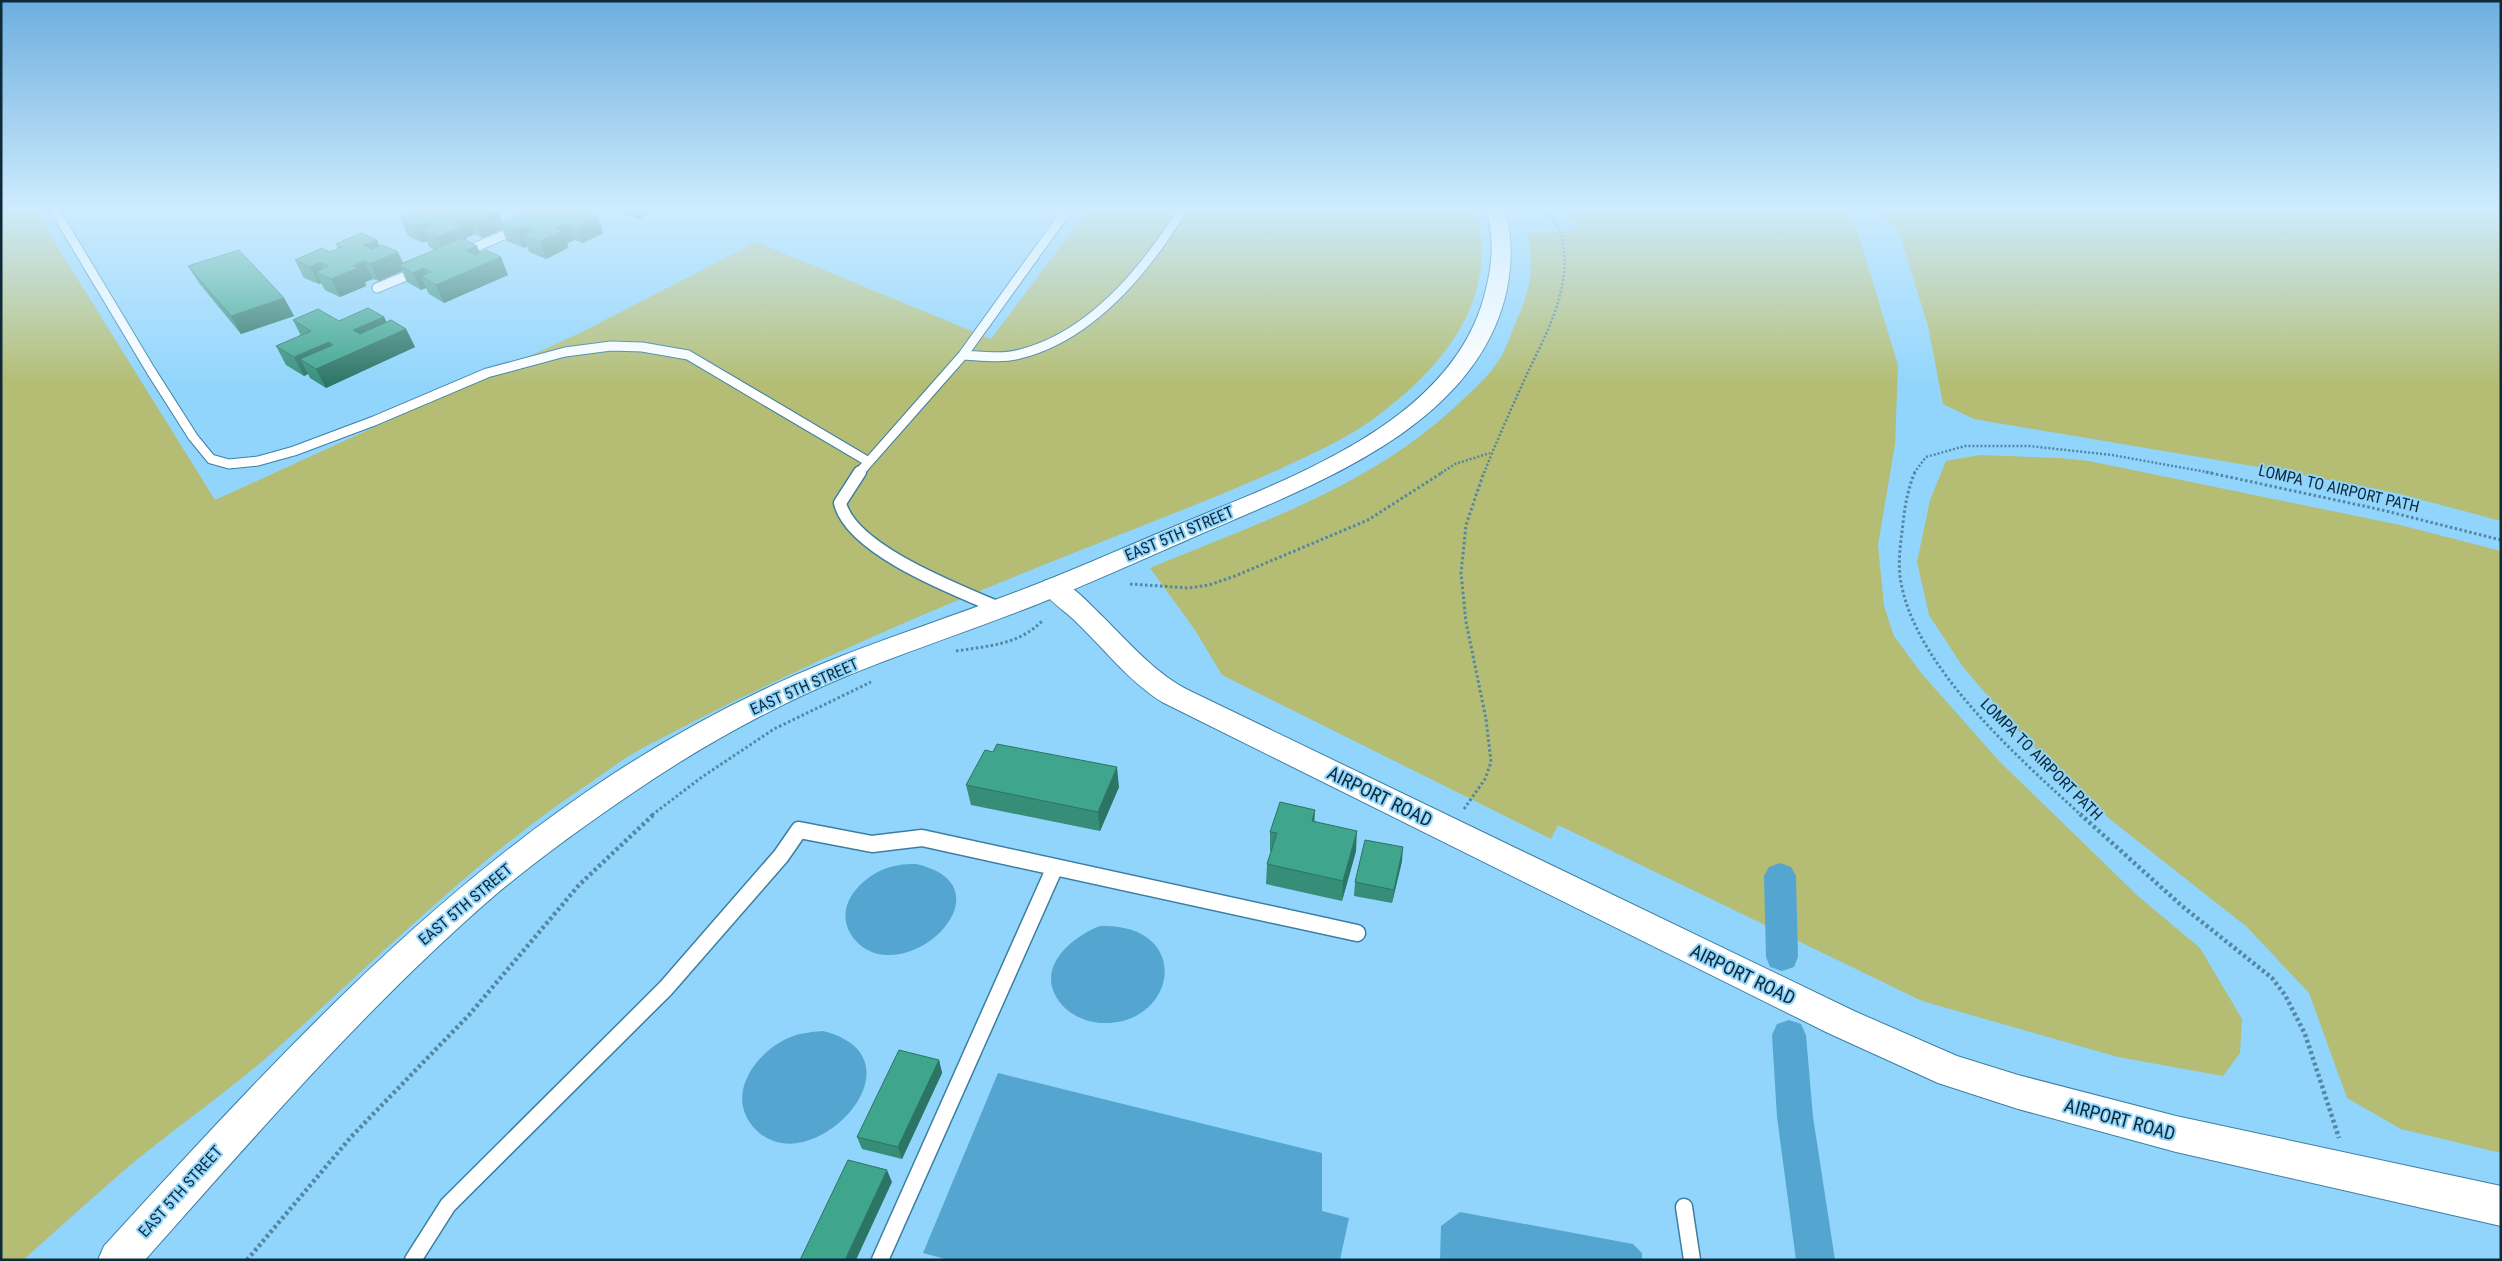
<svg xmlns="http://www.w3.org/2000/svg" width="2502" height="1261" font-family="'Roboto Condensed',sans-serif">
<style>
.green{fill:#b4bd73}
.water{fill:#55a5d1}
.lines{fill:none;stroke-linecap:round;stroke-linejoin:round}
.canal{fill:#55a5d1;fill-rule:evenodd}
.service-far2-casing{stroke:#3c7fa2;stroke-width:11}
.service-far1-casing{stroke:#3c7fa2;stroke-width:15}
.service-casing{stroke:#3c7fa2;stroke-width:19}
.tertiary-casing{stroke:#3c7fa2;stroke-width:2}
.secondary-casing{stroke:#3c7fa2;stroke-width:2}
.path-far2{stroke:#5586a2;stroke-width:2.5;stroke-dasharray:2 2;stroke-linecap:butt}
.path-far1{stroke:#5586a2;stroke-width:3;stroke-dasharray:2.5 2.5;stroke-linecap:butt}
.path{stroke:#5586a2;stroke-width:4.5;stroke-dasharray:3 3;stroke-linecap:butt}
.service-far2{stroke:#fff;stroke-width:9}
.service-far1{stroke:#fff;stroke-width:12}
.service{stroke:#fff;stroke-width:16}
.tertiary{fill:#fff;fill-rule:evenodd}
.secondary{fill:#fff;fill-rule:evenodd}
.wall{fill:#368e79}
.shaded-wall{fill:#2c7463}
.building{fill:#3fa58d;stroke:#2c7463}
.labels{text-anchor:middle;stroke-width:4;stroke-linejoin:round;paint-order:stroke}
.street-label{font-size:16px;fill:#0e2a39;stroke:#91d5fc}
.near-street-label{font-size:19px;fill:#0e2a39;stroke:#91d5fc}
</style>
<rect width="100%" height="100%" fill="#91d5fc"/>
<path class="green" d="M1,209H34L215,500L580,333L756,242L991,339L1089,209H1474C1502,295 1445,365 1380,414C1350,437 1316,452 1282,468C1211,500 1138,527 1066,556C922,613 778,676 641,749C622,759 605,773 587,785C472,861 377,960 274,1051C228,1092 176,1127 128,1167C93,1197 58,1229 23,1260H1Z
M1563,209H1841L1855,224L1898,365L1895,444L1878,545L1884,606L1894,636L1922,674L2000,762L2139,897L2200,948L2242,1019L2240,1053L2223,1076L2118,1057L1922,1001L1558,825L1551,839L1222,675L1195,630L1150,568C1258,523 1369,487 1456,406C1472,391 1491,375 1502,355C1507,346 1511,334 1515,324C1530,291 1535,269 1527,233L1578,230Z
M1874,209H2501V521L2396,493L2276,470L1974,419L1943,404L1928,326L1899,232Z
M1980,455L2060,458L2089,461L2400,525L2501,551V1153L2401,1129L2347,1098L2309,993L2247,927L2111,820L2025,739L1963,667L1929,615L1917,562L1930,500L1946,461Z"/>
<path class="water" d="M916,864C1013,886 911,987 860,945C830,918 851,884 882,870C893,865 904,864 916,864Z
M1100,926C1193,923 1178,1024 1104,1023C1090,1023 1077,1018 1066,1009C1030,975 1066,939 1100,926Z
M823,1031C931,1058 811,1185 756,1130C724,1098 753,1055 786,1039C799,1033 810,1032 823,1031Z
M998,1073L1322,1153V1211L1349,1218L1340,1260H949L923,1253Z
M1460,1212L1633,1244L1642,1253V1260H1440L1441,1226Z"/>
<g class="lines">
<path class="canal" d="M1780,863L1791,867L1796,876L1798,957L1794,967L1782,971L1770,967L1766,957L1764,876L1769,867Z
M1789,1020L1801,1024L1806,1035L1813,1117L1835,1260H1796L1777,1117L1772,1035L1777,1024Z"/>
<g class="service-far2-casing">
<path id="service-far2" d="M54,209L151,371L193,437L211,459L229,464L258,461L294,451L374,421L487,373L565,352L611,346L642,347L688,355L869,462
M1049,209L1065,215
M462,253L520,228
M377,288L418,271
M963,355C982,356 1002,359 1020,354C1092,336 1146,269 1183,209
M859,473L963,355L1068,209"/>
</g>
<g class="service-far1-casing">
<path id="service-far1" d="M860,472L840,503C851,550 957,590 999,608"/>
</g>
<g class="service-casing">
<path id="service" d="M1684,1207L1692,1260
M413,1260L448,1205L666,988L781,856L799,830L872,844L922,838L1357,933
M880,1260L1055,867"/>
</g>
<g class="tertiary-casing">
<path id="tertiary" d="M1053,578C1070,583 1084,598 1096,610C1124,637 1151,670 1186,689L1854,1011L1957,1056L2018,1075L2176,1116L2501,1186V1226L2176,1152L2018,1109L1938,1083L1828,1033L1162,702C1128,681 1102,646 1073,619C1062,609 1048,600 1040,587L1044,581Z"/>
</g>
<g class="secondary-casing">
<path id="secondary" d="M1486,209H1504C1513,236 1512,262 1507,289C1477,431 1304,488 1187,540C1137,562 1088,584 1038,604C974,629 908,651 844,677C770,708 698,748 631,794C584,826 538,859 494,896C367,1006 257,1134 145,1260H98L104,1246C261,1075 417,902 613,774C681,730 754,691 829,661C891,636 954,616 1016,592C1067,573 1116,551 1166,530C1280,481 1455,426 1486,289C1493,262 1494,236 1486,209Z"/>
</g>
<path class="path-far2" d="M1441,473L1455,464L1490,453
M1484,473C1497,440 1512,407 1527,374C1546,334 1573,286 1562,239C1560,228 1553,218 1546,209
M1914,473L1926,457L1965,446H2029L2112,455L2212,473"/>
<path class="path-far1" d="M1915,472C1908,488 1905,505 1903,523C1901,541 1898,558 1900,576C1911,664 2019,758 2081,815
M2206,472L2382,510L2501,540
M1130,584L1189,588L1209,585L1235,576L1368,520L1443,472
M956,651C987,646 1019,645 1042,621
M1464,809L1485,779L1491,762L1486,719L1466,622L1461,573L1466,525L1484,472
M652,815L702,777L774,729L871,682"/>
<path class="path" d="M2080,814L2182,906L2272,978L2285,995L2305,1034L2339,1138
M247,1260L351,1137L469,1015L579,885L654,814"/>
<use href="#service-far2" class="service-far2"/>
<use href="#service-far1" class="service-far1"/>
<use href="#service" class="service"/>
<use href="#tertiary" class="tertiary"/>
<use href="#secondary" class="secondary"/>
</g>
<path class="wall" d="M530,209H576L577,212L598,216L603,233L583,243L574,240L567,244L568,248L546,259L529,252L527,246L524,248L507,241L502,229L483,238L475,234L466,238L467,241L508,275L444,303L429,294L426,288L421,290L407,282L402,271L379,281L373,279L365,282L366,286L340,297L325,290L321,283L319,284L304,278L295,260L330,252L338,249L336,244L377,240L379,246L403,263L435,250L429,247L427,241L423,243L408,236L400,218L432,212L502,222L531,210Z
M621,209H658L639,219L622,212Z
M188,266L284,298L294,316L241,334L199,283Z
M384,317L386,322L406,329L415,347L326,388L310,378L308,374L304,376L286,365L276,346L301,336L293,320L339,321Z
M966,785L1119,787L1100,831L971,805Z
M1315,821L1356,851L1342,901L1266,884L1267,864L1271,851H1270V832Z
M1402,861L1392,903L1354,896L1355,882Z
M939,1060L942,1073L902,1159L862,1149L857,1137Z"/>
<path class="shaded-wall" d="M565,209H576L580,222L564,210Z
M636,209H658L639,219Z
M498,211L503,225L500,224L502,229L483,238L476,221Z
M598,216L603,233L583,243L577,226Z
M468,217L475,234L466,238L469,244L445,254L437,237L454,223Z
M425,222L430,234L421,230L427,241L423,243L415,226Z
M568,223L574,240L567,244L568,248L546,259L540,241L556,228Z
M526,226L530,238L523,235L527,246L524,248L517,230Z
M377,240L385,258L398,252L406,269L399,265L402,271L379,281L370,264L364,245Z
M477,246L485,263L466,250Z
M501,257L508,275L444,303L436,285Z
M364,261L373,279L365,282L366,286L340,297L331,279L353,266Z
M320,262L328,278L316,272L321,283L319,284L310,267Z
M424,268L430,282L421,276L426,288L421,290L413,273Z
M284,298L294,316L241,334L231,316Z
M384,317L393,335L406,329L415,347L326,388L316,369L300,359L308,374L304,376L294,357L329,342L338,359L353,330Z
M1117,767L1119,787L1100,831L1098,812Z
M1315,810L1314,830L1312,821Z
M1357,831L1356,851L1342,901L1343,881Z
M1403,847L1402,861L1392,903L1394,890Z
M939,1060L942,1073L902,1159L898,1147Z
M887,1170L892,1182L856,1260H845Z"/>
<path class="building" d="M422,209H427L432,212L437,209H494L498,211L476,221L468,217L454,223L461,227L437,237L421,230L433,225L425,222L415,226L400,218Z
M532,209H565L564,210L573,213L581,210L598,216L577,226L568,223L556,228L562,231L540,241L523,235L534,229L526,226L517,230L500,224Z
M361,233L377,240L364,245L372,249L382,245L398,252L370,264L364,261L353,266L358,268L331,279L316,272L328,266L320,262L310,267L295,260L322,248L330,252L342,247L336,244Z
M462,238L477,246L466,250L475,255L486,250L501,257L436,285L421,276L431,272L424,268L413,273L399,265Z
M239,250L284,298L231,316L188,266Z
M368,308L384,317L353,330L360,334L391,320L406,329L316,369L300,359L333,345L329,342L294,357L276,346L311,331L293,320L318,309L339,321Z
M997,744L1117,767L1098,812L966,785L985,750L993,752Z
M1280,802L1315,810L1312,821L1357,831L1343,881L1267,864L1277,833L1270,832Z
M1365,840L1403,847L1394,890L1355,882Z
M899,1050L939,1060L898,1147L857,1137Z
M848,1160L887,1170L845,1260H800Z"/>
<linearGradient id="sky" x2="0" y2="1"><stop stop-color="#6daedf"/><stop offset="0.54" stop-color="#ceecfe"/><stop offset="1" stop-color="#ceecfe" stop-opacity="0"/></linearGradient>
<rect width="2502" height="386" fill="url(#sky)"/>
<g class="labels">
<g class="street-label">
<text transform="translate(2339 488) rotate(13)" y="6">LOMPA TO AIRPORT PATH</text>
<text transform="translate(1179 533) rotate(-23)" y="6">EAST 5TH STREET</text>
<text transform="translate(804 686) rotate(-24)" y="6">EAST 5TH STREET</text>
<text transform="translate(2042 759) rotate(45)" y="6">LOMPA TO AIRPORT PATH</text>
<text transform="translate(465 904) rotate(-40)" y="6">EAST 5TH STREET</text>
<text transform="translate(180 1191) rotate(-48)" y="6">EAST 5TH STREET</text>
</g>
<g class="near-street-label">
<text transform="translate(1380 796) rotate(26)" y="7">AIRPORT ROAD</text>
<text transform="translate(1743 974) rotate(26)" y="7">AIRPORT ROAD</text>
<text transform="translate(2120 1119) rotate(15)" y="7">AIRPORT ROAD</text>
</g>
</g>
<rect width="2502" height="1261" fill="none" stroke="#0e2a39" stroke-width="5"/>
</svg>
